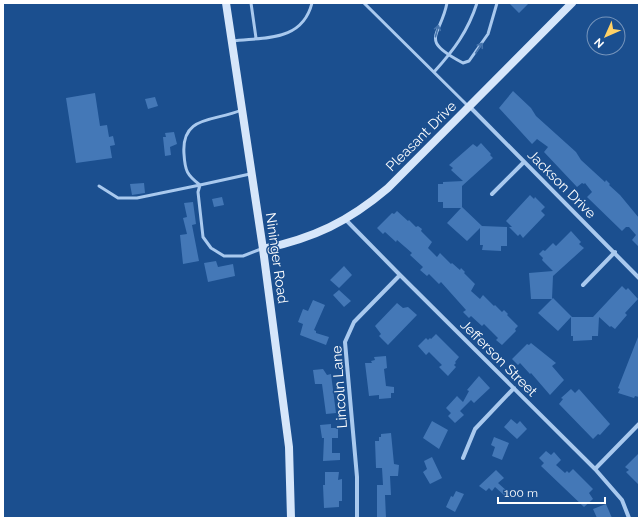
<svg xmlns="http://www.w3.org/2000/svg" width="642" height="521" font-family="Raleway,sans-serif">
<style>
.building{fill:#4478b7}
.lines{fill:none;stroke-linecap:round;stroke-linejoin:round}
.lane{stroke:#a9c9ee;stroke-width:3}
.street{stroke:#a9c9ee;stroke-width:4}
.secondary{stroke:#d6e6fa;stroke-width:8}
.oneway{stroke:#4674ac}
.labels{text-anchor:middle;stroke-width:3;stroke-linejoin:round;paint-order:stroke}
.street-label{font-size:14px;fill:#fff;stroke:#1b4f8f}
</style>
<rect width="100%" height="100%" fill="#1b4f8f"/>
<path class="building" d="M509,3H529L519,13Z
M513,91L531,108L536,116L576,152L581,160L605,182L606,180L610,184L609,185L620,195L639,218V247L632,240L636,235L629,227H626L622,231L587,197L592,192L585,183L584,184L582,183L577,187L544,152L548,147L537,139L532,144L499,108Z
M95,93L100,126L107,125L109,137L113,136L115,145L110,146L112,158L76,163L66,98Z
M155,97L158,106L148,109L145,99Z
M174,132L177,144L170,147L171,155L165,156L163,137H166L165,133Z
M481,143L491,154L490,155L493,158L462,186V207L482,226L507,227V246H501V251L482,250L483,245H480V228L467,241L447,223L461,208H443V202H438V184H443V182L463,181L451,170L453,168L449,165L473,144L477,147Z
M144,183L145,193L132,195L130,184Z
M530,195L534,199L535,197L545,207L541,211L545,215L523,238L520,234L518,236L509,227H512L506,221Z
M222,197L224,205L214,207L212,199Z
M193,202L196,224L192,225L199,261L183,264L180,235L187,234L183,218L187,217L184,203Z
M397,211L408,221L409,220L416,227L418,226L422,229L421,231L432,242L428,248L437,257L440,253L451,264L452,263L460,270L461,268L465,272L464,273L475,284L471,291L480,299L483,295L494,306L495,305L502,312L504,310L508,314L507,315L518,326L515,329L516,331L502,345L496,340L498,338L484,324L482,326L471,316L469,318L463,312L466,310L441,282L439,284L429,274L427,276L420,270L423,267L410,255L412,253L397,240L396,242L385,232L383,234L377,228L392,213L394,214Z
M571,231L581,242L579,244L584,248L553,276L552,299H531L529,273L553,271L542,260L543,258L539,254L543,250L545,251L553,243L556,246Z
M216,261L218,267L233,264L235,276L208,282L204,263Z
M344,266L352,275L339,288L330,280Z
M622,286L626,290L628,288L638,299L625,313L627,315L615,329L611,326L610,327L599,317L598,336H592V340L573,341V336H571V317L558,331L538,313L553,298L572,317H593Z
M339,290L351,301L344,307L333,295Z
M313,300L325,305L314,330L316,331V333L329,337L326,345L300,335L303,324L298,322L303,309L308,311Z
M397,303L403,308L408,307L417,315L388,345L379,336L381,334L375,326Z
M436,334L459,357L455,362L456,363L454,365L456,367L448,376L439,367L442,365L429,352L426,355L418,346L426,338L428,340L430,338L431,339Z
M638,337L639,397L635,396L634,398L618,393L620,389L618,388Z
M531,343L556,363L552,366L564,380L550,395L531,373L530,374L520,363L518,365L512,359L527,344L529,345Z
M386,356L387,368L384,369L386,386L394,387V393H391V398L379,399V395L369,396L365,363H372L371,361L375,360L374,357Z
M323,369L327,375L331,374L336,413L326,414L322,384H315L313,370Z
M479,376L490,388L474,403L471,400L460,411L464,415L455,423L448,416L451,413L446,408L457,396L463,402L469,391L467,390Z
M571,389L575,393L579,389L610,424L600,435L598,434L593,439L559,404L563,399L561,398Z
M511,419L517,424L520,421L527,429L517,439L504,427Z
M432,421L448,430L439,449L423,438Z
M331,424V428H338V438H332V453H340V460L323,461L324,438H322L320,425Z
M391,433L394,464L399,465L398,476H390L391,495H385L386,518H377V485H383L382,468H376L375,441H379V437H381V434Z
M494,437L509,443L502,460L492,456L495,447L491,445Z
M546,451L551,455L554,452L561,460L556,465L565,473L567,471L569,473L573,469L593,489L589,493L593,499L584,507L541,466L544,463L539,458Z
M639,453V485L626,472L629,470L625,467Z
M432,457L442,478L430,484L423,472L427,469L424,461Z
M496,470L504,478L498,483L508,492L505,496L495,487L492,491L489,488L486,491L479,486Z
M325,472H339L338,480L342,479V501H339V507L324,508L323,485H325Z
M456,491L464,494L455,512L446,507L451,496L453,497Z
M606,504L612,518H597L593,509Z"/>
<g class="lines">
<path class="lane" d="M251,3L256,38
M364,3L468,106
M447,3C440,38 418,39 463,63L469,61L488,34L497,3
M232,41C265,37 302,42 312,3
M434,72C454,50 468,31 477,3
M250,174L200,185L198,192L203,237L211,248L224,256H243L261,249
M200,185C187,175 185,171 184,154C181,114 216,122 241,110
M99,186L118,198H137L200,185"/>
<path class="street" d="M469,106L639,278
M492,194L524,162
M346,220L400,275L595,469L622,500L629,518
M583,285L615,252
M463,458L475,429L514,388
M595,469L639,424
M357,518V477L345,342L354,322L400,275"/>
<path class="secondary" d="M226,3L263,249L289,447L291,518
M263,249C314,238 348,222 388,188L572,3"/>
</g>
<defs><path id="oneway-shaft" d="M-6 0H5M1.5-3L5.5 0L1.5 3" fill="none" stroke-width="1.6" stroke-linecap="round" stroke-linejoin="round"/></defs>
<g class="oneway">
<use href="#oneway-shaft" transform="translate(437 31) rotate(-75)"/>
<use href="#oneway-shaft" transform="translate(479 48) rotate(-57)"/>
</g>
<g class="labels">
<g class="street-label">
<text transform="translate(421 136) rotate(-45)" y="5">Pleasant Drive</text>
<text transform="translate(562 184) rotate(45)" y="5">Jackson Drive</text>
<text transform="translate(277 258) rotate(82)" y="5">Nininger Road</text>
<text transform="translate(499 358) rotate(45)" y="5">Jefferson Street</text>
<text transform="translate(339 387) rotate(-94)" y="5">Lincoln Lane</text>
</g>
</g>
<rect width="642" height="521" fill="none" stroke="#ffffff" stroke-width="8"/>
<g transform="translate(606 36) rotate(225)"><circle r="19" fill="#1b4f8f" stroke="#7695bc"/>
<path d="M0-3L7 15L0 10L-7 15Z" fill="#ffd166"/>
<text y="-6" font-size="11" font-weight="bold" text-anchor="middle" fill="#ffffff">N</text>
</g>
<path d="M498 497v6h107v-6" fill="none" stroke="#ffffff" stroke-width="2"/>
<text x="504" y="497" font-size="12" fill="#ffffff" stroke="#1b4f8f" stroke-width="3" paint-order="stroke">100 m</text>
</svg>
